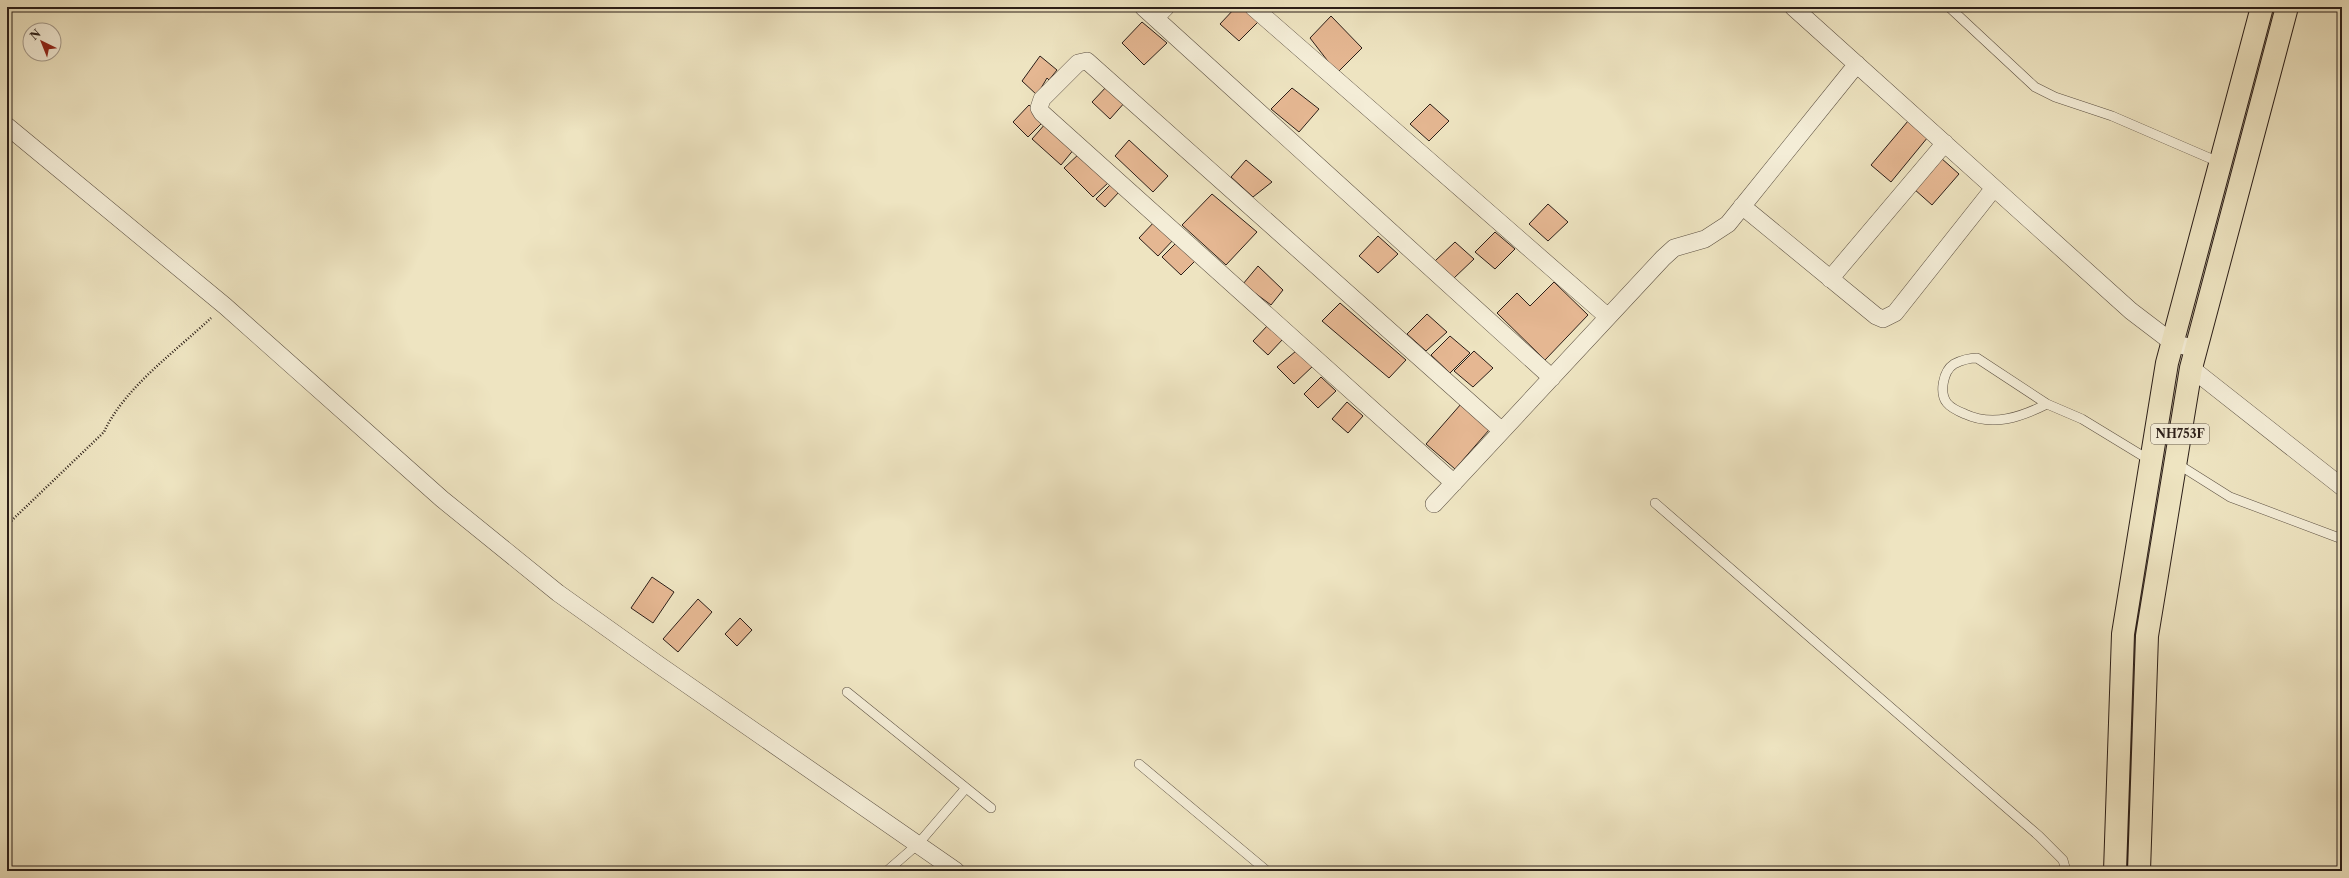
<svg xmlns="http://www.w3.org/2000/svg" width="2349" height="878" font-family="'Libre Caslon Text',serif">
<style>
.building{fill:#e5b792;stroke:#2b1e18}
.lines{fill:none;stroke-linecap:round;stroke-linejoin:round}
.service-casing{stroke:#5c5042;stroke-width:10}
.minor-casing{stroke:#5c5042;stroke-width:18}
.trunk-casing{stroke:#2b1e18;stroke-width:24}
.path{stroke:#2b1e18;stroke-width:2.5;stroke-dasharray:1 2;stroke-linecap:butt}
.service{stroke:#f4edd7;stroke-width:9}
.minor{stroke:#f4edd7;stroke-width:17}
.trunk{stroke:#eee4c1;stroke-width:22}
.labels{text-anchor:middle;stroke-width:3.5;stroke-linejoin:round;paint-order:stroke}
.shield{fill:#f4edd7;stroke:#675c51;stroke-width:1}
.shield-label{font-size:12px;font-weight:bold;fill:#2b1e18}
</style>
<rect width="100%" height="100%" fill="#eee4c1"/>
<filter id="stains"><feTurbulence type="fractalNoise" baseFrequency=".005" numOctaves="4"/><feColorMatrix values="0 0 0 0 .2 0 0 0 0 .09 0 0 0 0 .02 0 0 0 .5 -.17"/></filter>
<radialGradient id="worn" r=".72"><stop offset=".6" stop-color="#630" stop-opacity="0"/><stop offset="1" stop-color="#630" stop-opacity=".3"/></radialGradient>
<path class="building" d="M1236,7H1243L1259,21L1239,41L1220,24Z
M1331,16L1362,48L1337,73L1310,38Z
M1142,22L1167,43L1144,65L1122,43Z
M1040,56L1057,70L1049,80L1047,78L1037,95L1022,81Z
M1108,85L1126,101L1110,119L1092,102Z
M1292,88L1319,109L1299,132L1271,109Z
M1430,104L1449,121L1429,141L1410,124Z
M1029,105L1045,120L1028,137L1013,122Z
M1908,121L1928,137L1891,182L1871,165Z
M1046,123L1075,148L1061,165L1032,139Z
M1129,140L1168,176L1153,192L1115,156Z
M1080,153L1109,182L1093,197L1064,168Z
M1941,158L1959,174L1932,205L1914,189Z
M1246,160L1272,182L1253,197L1231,177Z
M1112,183L1120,191L1105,207L1096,199Z
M1212,194L1257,232L1226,265L1182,225Z
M1548,204L1568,222L1548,241L1529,224Z
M1156,220L1175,238L1158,256L1139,238Z
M1495,232L1515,249L1495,269L1475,252Z
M1378,236L1398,254L1378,273L1359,256Z
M1179,240L1198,258L1181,275L1162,257Z
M1455,242L1474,259L1454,278L1435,261Z
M1258,266L1283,290L1271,305L1243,284Z
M1554,282L1588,315L1545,360L1497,313L1517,293L1530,306Z
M1340,303L1406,360L1389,378L1322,321Z
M1427,314L1447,332L1426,351L1407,334Z
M1268,325L1283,339L1268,355L1253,341Z
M1450,336L1470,353L1450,373L1431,355Z
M1296,351L1314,365L1294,384L1277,367Z
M1474,351L1493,368L1473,387L1454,371Z
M1321,377L1336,391L1318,408L1304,394Z
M1347,402L1363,416L1348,433L1332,419Z
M1461,404L1489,430L1455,469L1426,444Z
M652,577L674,592L653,623L631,608Z
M698,599L712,612L678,652L663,639Z
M740,618L752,630L737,646L725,634Z"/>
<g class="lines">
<g class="service-casing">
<path id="service" d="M1949,7L2035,87L2055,97L2112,116L2221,163
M2047,404C2021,417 1993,427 1965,414C1960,412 1951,408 1947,403C1939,393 1943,371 1954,364C1962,360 1969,358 1977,358L2047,404L2082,419L2151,461
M2176,463L2230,497L2342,539
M1655,503L2039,836L2063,860L2066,871
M847,692L991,808
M1139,764L1267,871
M887,871L918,844L966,788"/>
</g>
<g class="minor-casing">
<path id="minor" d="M1143,7L1552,378
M1253,7L1608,317
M1793,7L2131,311L2173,343L2196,349
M1155,18L1166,7
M7,126L225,306L442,499L558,593L659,665L956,871
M1742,206L1876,316L1883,319L1895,313L1994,188
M1830,279L1945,143
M2191,368L2342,487
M1454,483L1042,113L1039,108L1042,99L1078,63L1087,61L1502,431
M1434,504L1663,258L1674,248L1705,239L1728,224L1857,64"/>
</g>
<g class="trunk-casing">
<path id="trunk" d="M2115,871L2123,634L2167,363L2262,7
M2139,871L2147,636L2191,368L2287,7"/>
</g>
<path class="path" d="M7,525L104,432C124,388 176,351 211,318"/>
<use href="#service" class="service"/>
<use href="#minor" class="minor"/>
<use href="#trunk" class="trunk"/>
</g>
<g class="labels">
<rect class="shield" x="2151" y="424" width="58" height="20" rx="3"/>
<g class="shield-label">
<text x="2180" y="438">NH753F</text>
</g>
</g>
<rect width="2349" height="878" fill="none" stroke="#eee4c1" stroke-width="24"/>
<rect x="8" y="8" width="2333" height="862" fill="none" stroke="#2b1e18" stroke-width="2"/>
<rect x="12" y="12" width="2325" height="854" fill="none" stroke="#2b1e18"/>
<g transform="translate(42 42) rotate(317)"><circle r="19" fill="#f4edd7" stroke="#a49a8b"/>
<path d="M0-3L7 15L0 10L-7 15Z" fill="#8f2418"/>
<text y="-6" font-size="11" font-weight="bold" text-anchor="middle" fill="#2b1e18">N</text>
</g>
<rect width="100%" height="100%" filter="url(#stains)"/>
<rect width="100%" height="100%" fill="url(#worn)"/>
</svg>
